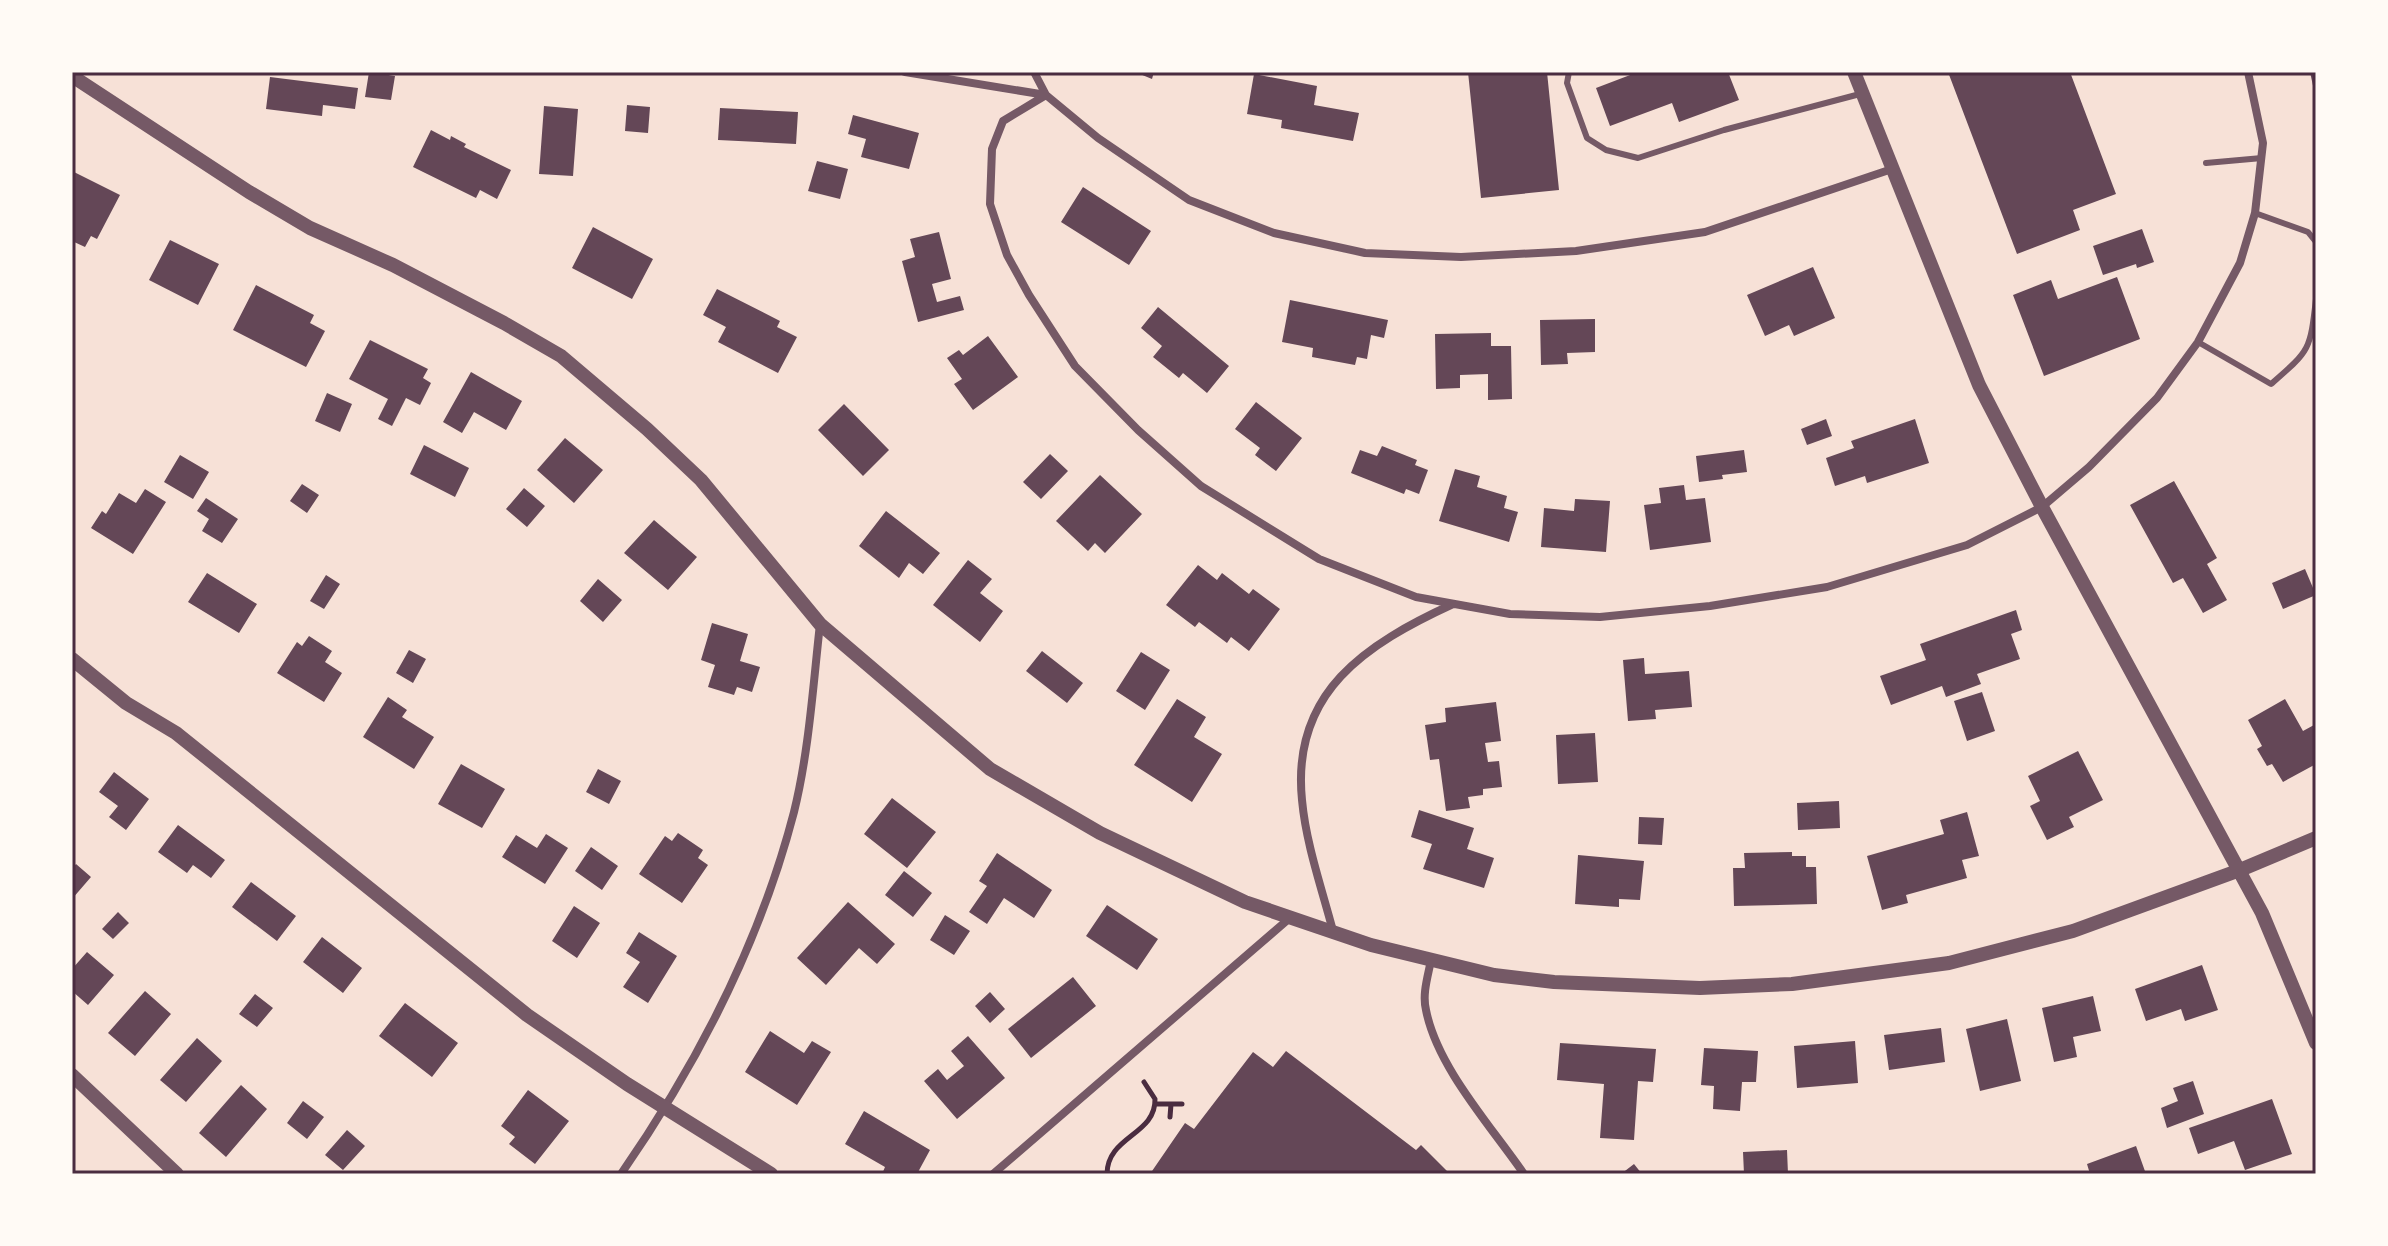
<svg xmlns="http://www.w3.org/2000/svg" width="2388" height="1246" font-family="'Playfair Display',serif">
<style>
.building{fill:#644757}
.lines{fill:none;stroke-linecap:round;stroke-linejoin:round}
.path{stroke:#4a2c40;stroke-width:5}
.service{stroke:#755966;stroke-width:6}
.minor{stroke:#755966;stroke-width:8}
.tertiary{stroke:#755966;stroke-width:14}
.neatline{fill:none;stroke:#4a2c40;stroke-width:3}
</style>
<rect width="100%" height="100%" fill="#f7e1d7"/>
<path class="building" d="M369,72L395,76L391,100L365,97Z
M1135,72H1154L1152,79Z
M1468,72H1547L1559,190L1481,198Z
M1638,72H1728L1739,100L1679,122L1672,103L1610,126L1596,88Z
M1948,72H2070L2116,194L2073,210L2080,230L2017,254Z
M2310,72H2316V95H2315Z
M1254,74L1317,86L1314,105L1359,113L1353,141L1281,128L1282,120L1247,114Z
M270,77L358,88L355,109L323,105L322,116L266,109Z
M627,105L650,107L648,133L625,131Z
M544,106L578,109L573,176L539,174Z
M720,108L798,112L796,144L718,140Z
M853,115L919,133L909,169L861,157L866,139L848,134Z
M431,130L450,140L451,136L466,144L464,147L511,170L497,199L480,190L476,198L413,167Z
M817,161L848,169L840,199L808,191Z
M72,171L120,195L97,239L91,236L85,247L72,241Z
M1083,187L1151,231L1129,265L1061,222Z
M593,227L653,259L632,299L572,268Z
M2142,229L2154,262L2137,268L2136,264L2103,275L2093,246Z
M939,232L951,279L932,284L937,302L960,296L964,310L918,322L902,261L915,257L910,239Z
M170,240L219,264L198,305L149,280Z
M1813,267L1835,318L1794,336L1789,325L1765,336L1747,295Z
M2117,277L2140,339L2044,376L2013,295L2051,280L2058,299Z
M256,285L314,315L310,323L325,331L306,367L233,330Z
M717,289L780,321L777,327L797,337L778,373L718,342L726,327L703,315Z
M1290,300L1388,320L1384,338L1371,335L1367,359L1357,357L1355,365L1312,357L1313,348L1282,342Z
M1158,307L1229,366L1207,393L1183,373L1179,378L1153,357L1162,346L1141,328Z
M1595,319V352L1567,353L1568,364L1541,365L1540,320Z
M1491,333V346H1511L1512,399L1488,400V374L1460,375V388L1436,389L1435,334Z
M988,336L1018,377L973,410L954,384L962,379L947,358L959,350L963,355Z
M370,340L428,369L423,378L431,383L420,405L406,398L392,426L378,419L388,399L349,379Z
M471,372L522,401L506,430L474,412L462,433L443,422Z
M327,393L352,404L340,432L315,421Z
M1256,402L1302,438L1276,471L1255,455L1260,448L1235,429Z
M844,404L889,450L863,476L818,430Z
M1826,419L1832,436L1807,445L1801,429Z
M1915,419L1929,463L1867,483L1865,476L1835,486L1826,458L1854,448L1851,441Z
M565,438L603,470L574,503L537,470Z
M424,445L469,468L455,497L410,474Z
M1382,446L1417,460L1415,465L1428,470L1419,494L1406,489L1404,494L1351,473L1360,450L1377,456Z
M1744,450L1747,472L1722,475L1723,479L1699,482L1696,456Z
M1050,454L1068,471L1041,499L1023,482Z
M180,455L209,472L193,499L164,482Z
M1455,469L1480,476L1477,487L1507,496L1504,508L1518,512L1509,542L1439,521Z
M1100,475L1142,514L1105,553L1095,543L1088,551L1056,521Z
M2174,481L2217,558L2207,564L2227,600L2203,613L2183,578L2173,583L2130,505Z
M302,484L319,495L307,513L290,501Z
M1684,485L1686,500L1705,498L1711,542L1650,550L1644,505L1661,503L1659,488Z
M524,488L545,506L527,527L506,509Z
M145,489L166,502L133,554L91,528L102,511L106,514L119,493L136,503Z
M206,498L238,519L222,543L202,531L209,519L197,511Z
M1575,499L1610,501L1606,552L1541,547L1544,508L1574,511Z
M886,511L940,553L923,574L909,563L899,578L859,546Z
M654,520L697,557L668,590L624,553Z
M968,560L992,579L980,593L1003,611L980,642L933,605Z
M1198,565L1217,580L1222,573L1249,594L1253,589L1280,609L1249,651L1231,637L1227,643L1199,622L1195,627L1166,605Z
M2305,569L2316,595L2283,609L2272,583Z
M207,573L257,604L239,633L188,602Z
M326,575L340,584L324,609L310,601Z
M598,579L622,600L603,622L580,601Z
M2016,610L2022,630L2011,634L2020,659L1977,674L1981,684L1946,697L1942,686L1891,705L1880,676L1926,660L1920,644Z
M712,623L748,634L740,661L760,667L752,692L737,687L734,695L708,687L715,665L701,660Z
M309,636L332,651L325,662L342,673L324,702L277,673L297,642L302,646Z
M409,650L426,659L413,683L396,673Z
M1042,651L1083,683L1067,703L1026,671Z
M1141,652L1170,670L1145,710L1116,691Z
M1644,658L1645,674L1689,671L1692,707L1655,710L1656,719L1628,721L1623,660Z
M1982,692L1995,731L1967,741L1954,701Z
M388,697L407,710L402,717L434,737L414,769L363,737Z
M1177,699L1206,717L1194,737L1222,754L1192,802L1134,765Z
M2285,699L2303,731L2314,725L2316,728V764L2283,782L2272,764L2267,766L2257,749L2262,746L2248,720Z
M1496,702L1501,741L1485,743L1488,762L1499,761L1502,787L1483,789V795L1468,797L1470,808L1446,811L1439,759L1430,760L1425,725L1446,722L1445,708Z
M1595,733L1598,782L1558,784L1556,735Z
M2078,751L2103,800L2069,817L2074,827L2047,840L2030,806L2040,801L2028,776Z
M461,764L505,789L482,828L438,804Z
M598,769L621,781L609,804L586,792Z
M114,772L149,799L126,830L109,817L118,806L99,792Z
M892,798L936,832L907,868L864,834Z
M1839,801L1840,828L1798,830L1797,803Z
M1419,810L1474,828L1467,849L1494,858L1484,888L1423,869L1432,844L1411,837Z
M1967,812L1979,856L1962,860L1967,878L1906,895L1908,903L1882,910L1867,856L1944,834L1940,820Z
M1639,817L1664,818L1662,845L1638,844Z
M178,825L225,860L211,878L193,865L187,873L158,852Z
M678,833L703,850L698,858L708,865L682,903L639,874L665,836L672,841Z
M546,834L568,848L545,884L502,857L516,835L537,848Z
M591,847L618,866L602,890L575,871Z
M1792,852V856H1806V867H1816L1817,904L1734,906L1733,868H1745L1744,853Z
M997,853L1052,890L1034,918L1004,898L987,924L969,912L987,886L979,881Z
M1578,855L1644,861L1640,900L1619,899V907L1575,904Z
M76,864L91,877L72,899V869Z
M904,871L932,893L913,917L885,895Z
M251,882L296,916L277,941L232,907Z
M848,902L895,944L877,964L859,948L826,985L797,958Z
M1107,905L1158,939L1137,970L1086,936Z
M574,906L600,923L577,958L552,941Z
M118,912L129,923L113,939L102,929Z
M945,915L970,931L954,955L930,940Z
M639,932L677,956L648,1003L623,987L640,962L626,953Z
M322,937L362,968L343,993L303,962Z
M87,952L114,975L88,1005L72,991V969Z
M2202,965L2218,1010L2185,1021L2181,1009L2146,1021L2135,989Z
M1073,977L1096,1006L1031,1058L1008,1029Z
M145,991L171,1014L135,1056L108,1033Z
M990,992L1005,1009L990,1023L975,1006Z
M255,994L273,1008L257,1027L239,1014Z
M2093,996L2101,1031L2073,1037L2077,1057L2054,1062L2042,1008Z
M405,1003L458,1043L432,1077L379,1036Z
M2007,1019L2021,1081L1980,1091L1966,1029Z
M1941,1028L1945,1062L1889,1070L1884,1035Z
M770,1031L804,1053L812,1041L831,1052L797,1105L745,1072Z
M968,1036L1005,1078L957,1119L924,1081L938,1069L947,1080L964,1066L951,1051Z
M197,1038L222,1061L186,1102L160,1080Z
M1855,1041L1858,1083L1797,1088L1794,1046Z
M1560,1043L1656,1049L1653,1082L1638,1081L1634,1140L1600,1138L1604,1084L1557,1080Z
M1704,1048L1758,1051L1756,1082H1742L1740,1111L1713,1109L1714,1086L1701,1085Z
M1286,1051L1416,1150L1421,1145L1450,1174H1150L1185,1123L1194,1129L1253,1052L1273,1067Z
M2193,1081L2204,1114L2167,1128L2161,1108L2178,1101L2173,1088Z
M241,1085L267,1109L226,1157L199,1133Z
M528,1090L569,1121L535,1164L509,1144L515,1137L501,1126Z
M2272,1099L2292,1154L2245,1170L2234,1141L2198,1154L2189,1128Z
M303,1101L324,1117L307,1139L287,1123Z
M864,1111L930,1150L917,1174H882L885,1167L845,1144Z
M347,1130L365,1146L343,1170L325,1155Z
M2136,1146L2146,1174H2090L2087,1164Z
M1787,1150L1788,1174H1744L1743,1152Z
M1634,1164L1642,1174H1621Z"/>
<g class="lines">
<path class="path" d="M1156,1104H1182
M1170,1117L1171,1104
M1107,1174C1107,1136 1156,1135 1155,1099L1144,1082"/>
<path class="service" d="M1569,72L1567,83L1587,138L1606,150L1638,158L1724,130L1860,94
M2206,163L2262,158
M2255,213L2308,232L2316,242
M2198,342L2271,384C2310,350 2310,351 2316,299"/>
<path class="minor" d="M905,72L1046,95L1098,138L1189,200L1274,233L1365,253L1461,257L1576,251L1705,232L1892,169
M1034,72L1046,95
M1046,95L1003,121L992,149L990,204L1007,255L1029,295L1075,366L1138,430L1201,486L1319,559L1416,597L1510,614L1600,617L1710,606L1827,587L1967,545L2042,507L2089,467L2157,398L2198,342L2240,263L2255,213L2263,143L2248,72
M1333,931C1322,889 1306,844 1302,800C1291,692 1366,644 1453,604
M1431,960C1428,976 1422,994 1426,1010C1437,1067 1491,1126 1524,1174
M621,1174C698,1063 760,943 794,812C809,751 813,686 820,624
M993,1174L1291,917"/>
<path class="tertiary" d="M1854,72L1979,385L2042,507L2262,913L2316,1043
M72,76L249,192L310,228L393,265L504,323L561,356L647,429L701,480L820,624L990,769L1100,833L1245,902L1371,945L1494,975L1554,982L1700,988L1792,984L1949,963L2073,931L2240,870L2316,838
M72,659L126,703L176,733L527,1015L627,1084L771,1174
M72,1075L177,1174"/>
</g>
<rect width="2388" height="1246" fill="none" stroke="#fffaf5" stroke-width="148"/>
<rect x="74" y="74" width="2240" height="1098" class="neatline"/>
</svg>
